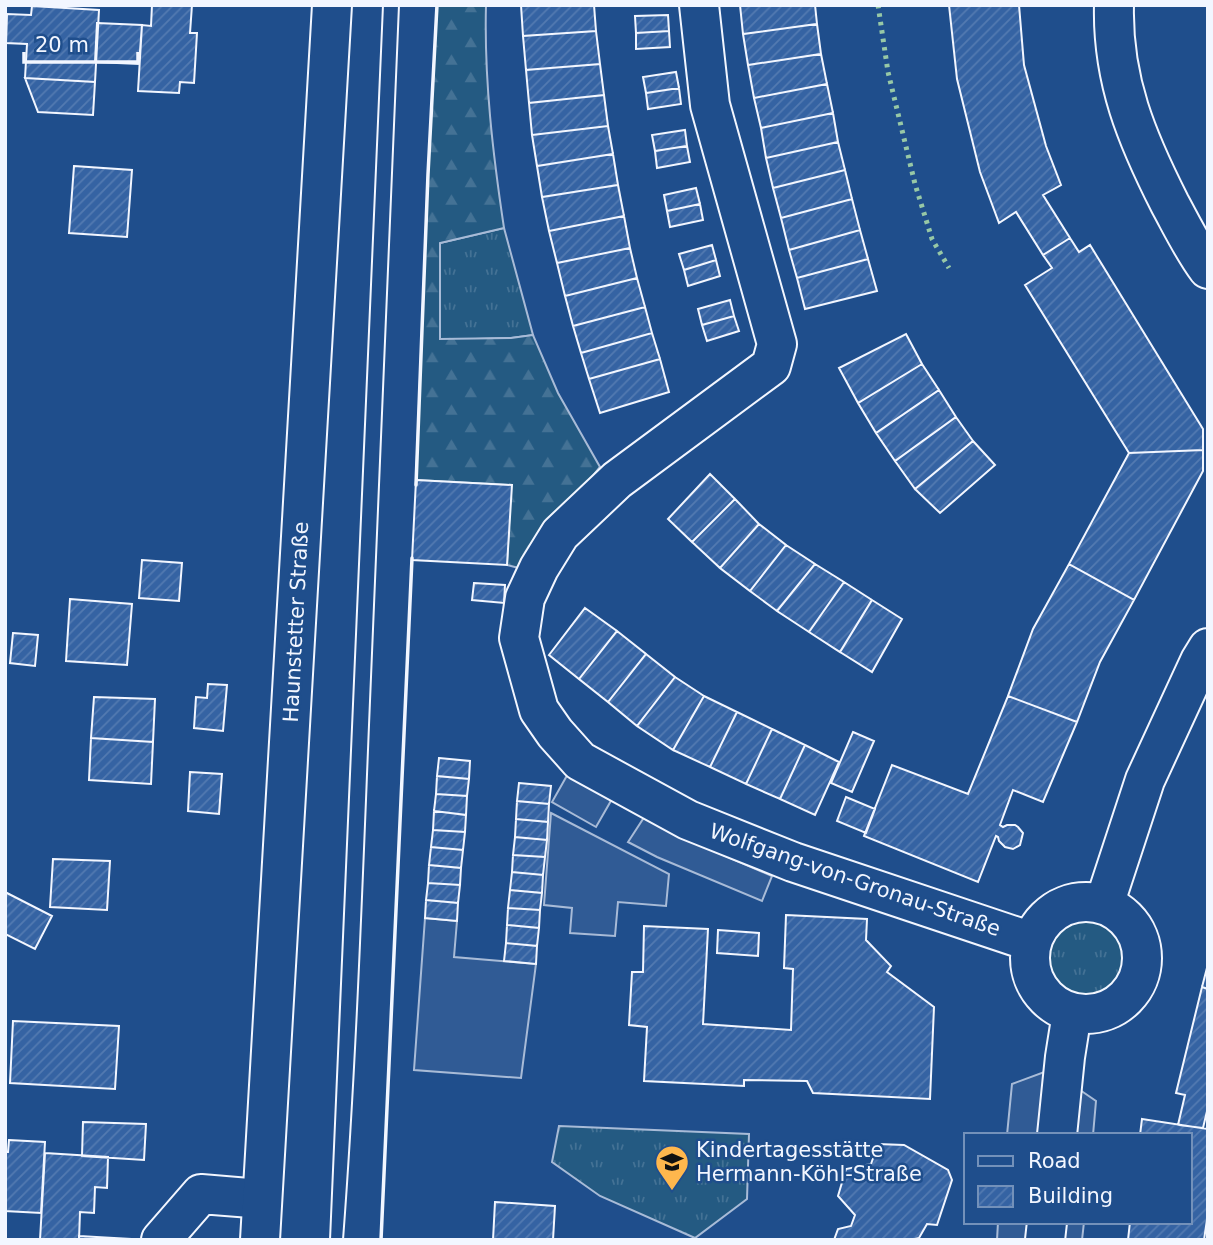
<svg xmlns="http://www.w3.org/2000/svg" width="1213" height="1245" font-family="'DejaVu Sans',sans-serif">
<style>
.grass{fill:url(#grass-tufts);stroke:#a8bbd7;stroke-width:2}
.forest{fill:url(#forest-firs);stroke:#a8bbd7;stroke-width:2}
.parking{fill:#305b95;stroke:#a8bbd7;stroke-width:2}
.building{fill:url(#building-hatch);stroke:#f2f6ff;stroke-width:2}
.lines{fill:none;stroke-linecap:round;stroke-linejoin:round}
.minor-casing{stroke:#f2f6ff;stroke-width:42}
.major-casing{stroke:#f2f6ff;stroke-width:42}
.minor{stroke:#1f4e8c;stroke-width:38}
.major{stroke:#1f4e8c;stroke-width:38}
.tram{stroke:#f2f6ff;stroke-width:2}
.hedge{stroke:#97c8a6;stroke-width:5;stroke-dasharray:3.5 5;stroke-linecap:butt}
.wall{stroke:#f2f6ff;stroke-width:3.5}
.labels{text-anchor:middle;stroke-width:5;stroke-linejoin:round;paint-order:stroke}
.street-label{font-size:21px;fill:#f2f6ff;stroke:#1f4e8c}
.poi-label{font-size:21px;fill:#f2f6ff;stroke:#1f4e8c;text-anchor:start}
</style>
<defs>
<pattern id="grass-tufts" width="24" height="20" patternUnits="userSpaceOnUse" patternTransform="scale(1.75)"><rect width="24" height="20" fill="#245a82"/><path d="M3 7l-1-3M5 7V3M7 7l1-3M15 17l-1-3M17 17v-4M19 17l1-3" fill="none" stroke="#447295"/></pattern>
<pattern id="forest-firs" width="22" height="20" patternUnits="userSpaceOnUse" patternTransform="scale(1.75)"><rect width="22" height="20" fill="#245a82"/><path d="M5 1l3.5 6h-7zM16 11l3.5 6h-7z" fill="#447295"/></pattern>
<pattern id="building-hatch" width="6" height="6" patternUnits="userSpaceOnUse" patternTransform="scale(1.75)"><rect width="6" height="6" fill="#3563a3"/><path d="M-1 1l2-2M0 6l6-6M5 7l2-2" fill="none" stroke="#537ab1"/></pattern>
</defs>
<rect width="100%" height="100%" fill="#1f4e8c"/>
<path class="grass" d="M504,228L533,335L511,338L440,340V243Z
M1046 959a40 40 0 1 1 80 0a40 40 0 1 1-80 0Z
M559,1126L749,1134L747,1199L695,1238L600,1196L552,1162Z"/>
<path class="forest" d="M437,5H486C484,79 493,155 504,228L440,243V339L511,338L533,335L558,393L600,467L519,568L507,565L511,485L416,480L428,174Z"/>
<path class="parking" d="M569,772L612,799L596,827L552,802Z
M551,813L669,874L666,906L618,902L615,936L570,933L572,908L544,905Z
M645,816L670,832L772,876L762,901L657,857L628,842Z
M425,918L457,921L454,957L536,964L521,1078L414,1070Z
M1047,1071L1040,1135H1007L1012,1084Z
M1080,1090L1096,1101L1093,1135H1075Z
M998,1222H1030L1028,1240H997Z
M1066,1222H1084L1082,1240H1064Z"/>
<path class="building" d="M152,5H192L190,33H197L194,83L180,82L179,93L138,91L142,25L151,26Z
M521,5H594L596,31L523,36Z
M740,5H815L817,24L743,34Z
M949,5H1019L1024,65L1046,146L1061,185L1043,195L1070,238L1043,255L1016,212L999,223L980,172L957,79Z
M32,6L99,10L95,82L25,78L27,44L6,43L7,14L31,15Z
M668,15L669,31L636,33L635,16Z
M97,23L142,25L139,64L95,62Z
M817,24L821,54L748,65L743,34Z
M596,31L600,64L526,70L523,36Z
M669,31L670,47L636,49V33Z
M821,54L827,84L754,98L748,65Z
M600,64L604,95L529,103L526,70Z
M676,72L679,88L646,93L643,77Z
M25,78L95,82L93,115L38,112Z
M827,84L833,113L761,128L754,98Z
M679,88L681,104L648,109L646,93Z
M604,95L608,126L532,135L529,103Z
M833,113L838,142L766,158L761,128Z
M608,126L613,154L537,166L532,135Z
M685,130L687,146L655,151L652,135Z
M838,142L845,170L773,188L766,158Z
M687,146L690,162L657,168L655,151Z
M613,154L618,185L542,197L537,166Z
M74,166L132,170L127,237L69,233Z
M845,170L852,199L781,218L773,188Z
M618,185L624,216L549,231L542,197Z
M696,188L700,204L667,211L664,195Z
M852,199L860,230L789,250L781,218Z
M700,204L703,220L670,227L667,211Z
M624,216L630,248L557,263L549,231Z
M860,230L868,259L797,278L789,250Z
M1070,238L1079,252L1090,245L1203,429V450L1129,453L1025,285L1052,268L1043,255Z
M712,245L716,260L684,270L679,254Z
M630,248L637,278L565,296L557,263Z
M868,259L877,291L805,309L797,278Z
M716,260L720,276L688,286L684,270Z
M637,278L645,307L573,326L565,296Z
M730,300L734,316L702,325L698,309Z
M645,307L652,333L581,353L573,326Z
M734,316L739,331L707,341L702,325Z
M652,333L660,359L589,379L581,353Z
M906,334L922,364L858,403L839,368Z
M660,359L669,392L600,413L589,379Z
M922,364L939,390L876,433L858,403Z
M939,390L956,417L895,461L876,433Z
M956,417L973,441L915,489L895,461Z
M973,441L995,465L940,513L915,489Z
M1203,450V471L1134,600L1069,564L1129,453Z
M710,474L735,499L692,542L668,519Z
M416,480L512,485L507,565L412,560Z
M735,499L759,524L720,568L692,542Z
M759,524L786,545L750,591L720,568Z
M786,545L815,564L777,611L750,591Z
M142,560L182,563L179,601L139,598Z
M815,564L844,582L809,632L777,611Z
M1069,564L1134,600L1100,662L1077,722L1008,696L1033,629Z
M844,582L872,600L840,652L809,632Z
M474,583L505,585L504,603L472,600Z
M70,599L132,604L127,665L66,661Z
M872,600L902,619L872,672L840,652Z
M585,608L617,631L579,679L549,655Z
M617,631L646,654L608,702L579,679Z
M13,633L38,635L35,666L10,663Z
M646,654L675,677L637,726L608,702Z
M675,677L704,696L673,750L637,726Z
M208,684L227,685L223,731L194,728L196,697L207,698Z
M704,696L737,712L710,767L673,750Z
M1008,696L1077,722L1043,802L1013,790L1000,825L1003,827L1007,825H1015L1018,827L1023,833L1020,845L1013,849L1005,847L999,841L998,837L996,836L978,882L864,836L892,765L968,794Z
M94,697L155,699L153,742L91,738Z
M737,712L772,729L746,784L710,767Z
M772,729L805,745L780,799L746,784Z
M853,732L874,741L852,792L831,783Z
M91,738L153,742L151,784L89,780Z
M805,745L839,762L815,815L780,799Z
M439,758L470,761L469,779L437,776Z
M190,772L222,774L219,814L188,811Z
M437,776L469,779L467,796L436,794Z
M519,783L551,786L549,804L517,801Z
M436,794L467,796L466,815L434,811Z
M846,797L875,809L866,833L837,821Z
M517,801L549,804L548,822L516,819Z
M434,811L466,815L465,832L433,830Z
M516,819L548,822L547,840L515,837Z
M433,830L465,832L463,850L431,847Z
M515,837L547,840L545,857L513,855Z
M431,847L463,850L461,868L429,865Z
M513,855L545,857L543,875L512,872Z
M53,859L110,861L107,910L50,907Z
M429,865L461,868L460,885L428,883Z
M512,872L543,875L542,893L510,890Z
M428,883L460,885L458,903L426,900Z
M510,890L542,893L540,910L508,908Z
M5,892L52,916L35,949L5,934Z
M426,900L458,903L457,921L425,918Z
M508,908L540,910L539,928L507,925Z
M786,915L867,919L866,940L891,966L887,972L934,1007L930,1099L813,1093L807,1081L744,1080V1086L644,1081L647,1027L629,1025L632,972H643L644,926L708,929L703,1024L791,1030L793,969L784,968Z
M507,925L539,928L537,946L506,943Z
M718,930L759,933L758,956L717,953Z
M506,943L537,946L536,964L504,961Z
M1208,964V989L1202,987Z
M1202,987L1208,989V1107L1203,1128L1178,1125L1185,1095L1176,1093Z
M13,1021L119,1026L115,1089L10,1083Z
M1142,1119L1208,1129V1213L1204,1240H1128L1130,1222H1190V1135H1140Z
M83,1122L146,1124L144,1160L82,1156Z
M9,1140L45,1142L41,1213L5,1211V1152H8Z
M878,1144L904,1145L948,1170L952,1180L937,1225L927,1224L919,1238L911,1240H834L838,1229L851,1226L855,1215L838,1196L846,1169L871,1164Z
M45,1153L108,1157L107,1188L95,1187L94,1213L80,1212L79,1240H40Z
M495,1202L555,1206L553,1240H493Z
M79,1236L149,1240H79Z"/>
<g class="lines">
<g class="minor-casing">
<path id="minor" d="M699,5L710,105L777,344L771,366L617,480L560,534L539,568L525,598L519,638L539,710L555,733L580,761L688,820L793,862L1032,942
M1114,5C1112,80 1137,139 1170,204C1182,226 1193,249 1208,269
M1030 958a56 56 0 1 1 112 0a56 56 0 1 1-112 0Z
M1104,905L1145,780L1200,661L1208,648
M1057,1135L1065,1057L1072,1013
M161,1240L201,1194L262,1199
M1045,1240L1047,1222"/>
</g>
<g class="major-casing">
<path id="major" d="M260,1240L332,5"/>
</g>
<use href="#minor" class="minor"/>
<use href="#major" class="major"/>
<path class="tram" d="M330,1240C351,828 362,417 383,5
M343,1240C356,1068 362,897 369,725C378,485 387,245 399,5"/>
<path class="hedge" d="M878,5L888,72L915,184L932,239L949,268"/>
<path class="wall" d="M416,485L428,174L437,5
M381,1240L412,558"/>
</g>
<defs>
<g id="school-pin" transform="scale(1.75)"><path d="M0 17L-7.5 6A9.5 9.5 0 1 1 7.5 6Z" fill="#ffb74d" stroke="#1f4e8c"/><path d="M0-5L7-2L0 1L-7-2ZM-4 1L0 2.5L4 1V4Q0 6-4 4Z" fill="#111"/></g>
</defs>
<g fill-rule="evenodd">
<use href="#school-pin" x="672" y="1162"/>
</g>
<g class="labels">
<g class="street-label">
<text transform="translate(296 622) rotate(-87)" y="7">Haunstetter Straße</text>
<text transform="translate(855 880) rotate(19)" y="7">Wolfgang-von-Gronau-Straße</text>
</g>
<g class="poi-label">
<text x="696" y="1157">Kindertagesstätte<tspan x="696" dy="24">Hermann-Köhl-Straße</tspan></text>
</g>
</g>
<rect width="1213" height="1245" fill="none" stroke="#f2f6ff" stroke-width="14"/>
<rect x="964" y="1133" width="228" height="91" fill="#1f4e8c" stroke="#7391ba" stroke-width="2"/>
<rect x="978" y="1156" width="35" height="10" fill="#1f4e8c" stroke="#7391ba" stroke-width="2"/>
<text x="1028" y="1168" font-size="21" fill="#f2f6ff">Road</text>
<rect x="978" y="1186" width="35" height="21" fill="url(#building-hatch)" stroke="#7391ba" stroke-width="2"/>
<text x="1028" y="1203" font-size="21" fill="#f2f6ff">Building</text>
<path d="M24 52v10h114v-10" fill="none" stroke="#f2f6ff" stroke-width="3.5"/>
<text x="35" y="52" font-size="21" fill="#f2f6ff" stroke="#1f4e8c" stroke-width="5" paint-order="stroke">20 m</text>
</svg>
